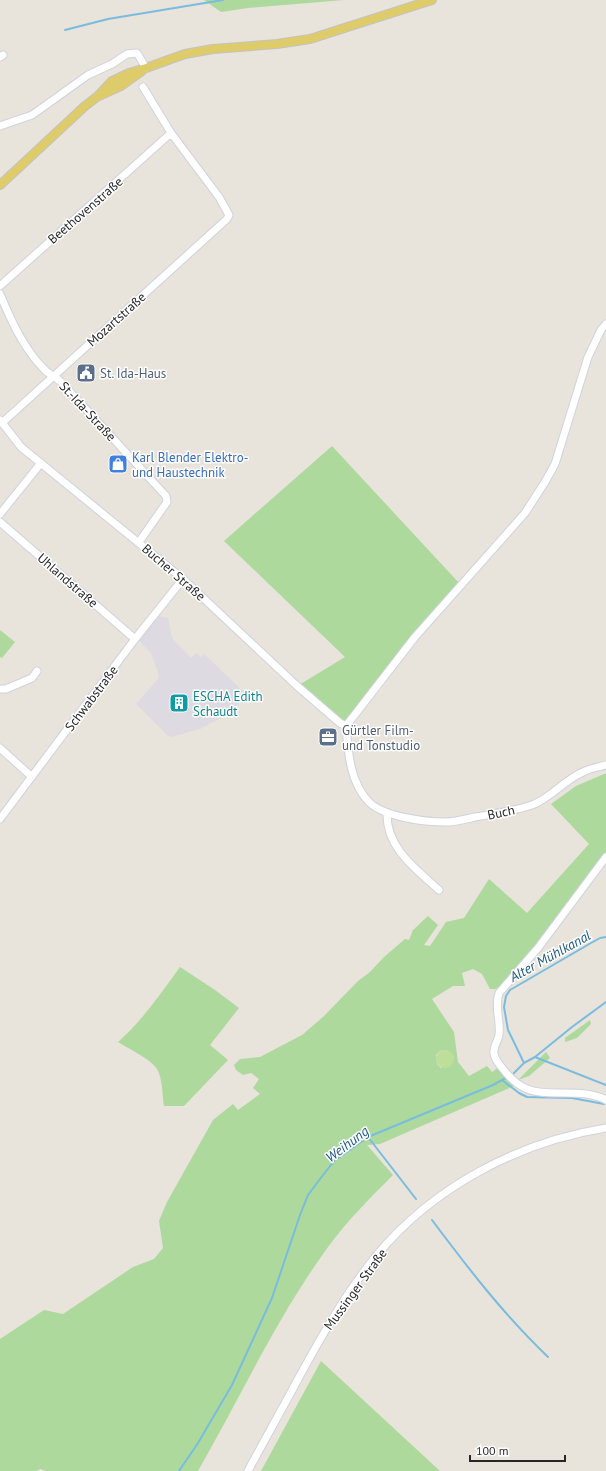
<svg xmlns="http://www.w3.org/2000/svg" width="606" height="1471" font-family="'PT Sans',sans-serif">
<style>
.industrial{fill:#dddbe1}
.green{fill:#add99d;fill-rule:evenodd}
.pitch{fill:#bddf9a}
.lines{fill:none;stroke-linecap:round;stroke-linejoin:round}
.stream{stroke:#7abcde;stroke-width:2}
.minor-casing{stroke:#d0d2df;stroke-width:9}
.major-casing{stroke:#c3c3c3;stroke-width:10}
.minor{stroke:#fff;stroke-width:7}
.major{stroke:#decc6a;stroke-width:8}
.labels{text-anchor:middle;stroke-width:3;stroke-linejoin:round;paint-order:stroke}
.street-label{font-size:13px;fill:#272727;stroke:#fff}
.service-label{font-size:13px;fill:#4e5e75;stroke:#fff;text-anchor:start}
.shop-label{font-size:13px;fill:#366cbe;stroke:#fff;text-anchor:start}
.culture-label{font-size:13px;fill:#0d838f;stroke:#fff;text-anchor:start}
.water-label{font-size:14px;font-style:italic;fill:#1d5a86;stroke:#fff}
</style>
<rect width="100%" height="100%" fill="#e8e3db"/>
<path class="industrial" d="M158,616L168,618L172,638L191,658L196,653L201,657L204,654L248,696L223,717L200,729L171,737L167,735L136,704L159,678L158,672L151,653L139,641Z"/>
<path class="green" d="M204,0H344L248,8L221,12Z
M332,446L460,584L350,720L343,722L299,685L345,657L224,541Z
M0,630L15,642L2,658L0,657Z
M604,774H606V855L553,925L509,979L496,989H490L482,974L473,969L462,973L465,986H453L432,999L454,1032L458,1062L469,1076L487,1066L492,1072L499,1067L514,1086L380,1144L367,1145L393,1175C370,1198 347,1221 328,1247C277,1317 241,1396 198,1471H46L40,1469L37,1471H0V1339L44,1310L63,1314L133,1267L154,1259L163,1248L159,1221L167,1202L213,1120L233,1104L238,1110L260,1094L253,1088L259,1079L251,1073L243,1075L236,1070L234,1065L240,1059L260,1057L302,1035L323,1017L358,981L370,972L384,957L405,939L409,940L413,930L428,916L438,925L424,945L430,946L446,922L464,918L489,879L527,913L589,844L551,804L576,786ZM446,1050L451,1053L454,1058L441,1068L437,1064L436,1055L440,1051Z
M180,967L215,990L239,1008L210,1045L228,1060L184,1106H164C162,1095 163,1079 157,1069C151,1059 129,1049 118,1042C143,1020 161,993 180,967Z
M590,1020L591,1024L577,1038L565,1042V1038Z
M546,1052L550,1058L529,1076L518,1080Z
M321,1361L440,1471H261Z"/>
<path class="pitch" d="M436 1059a9 9 0 1 1 18 0a9 9 0 1 1-18 0Z"/>
<g class="lines">
<path class="stream" d="M65,30L108,19L223,0
M535,1057L606,1085
M524,1063L508,1030L504,1007L506,996L510,990L591,943L600,938L606,937
M502,1080L519,1093L527,1097L572,1098L604,1104
M368,1137L416,1199
M432,1220C468,1268 504,1315 548,1357
M179,1471L198,1443L232,1385L272,1298L300,1215L308,1195L320,1179L334,1161L368,1137L493,1085L513,1074L524,1063L535,1057L572,1027L606,1002"/>
<g class="minor-casing">
<path id="minor" d="M0,57L3,55
M0,126L32,115L88,75L112,64L127,54L137,53L146,68
M0,286L171,133
M0,294C11,320 23,348 44,369C48,374 56,377 61,382L166,496L167,502L139,542
M0,420L21,447L183,579L296,685L340,723L346,726
M2,423L227,219L229,215L219,197L171,133L143,87
M0,514L41,463
M0,522L135,639
M0,689H6L32,678L37,671
M346,726L415,637L525,513L545,482L555,464L588,357L601,330L606,324
M346,726C348,752 350,784 370,803C385,817 425,822 445,822C456,822 466,819 475,817C494,814 514,811 532,805C551,798 564,780 583,772C590,768 598,767 606,765
M0,748L32,777
M387,813C386,848 416,869 439,890
M0,819L135,639L183,579
M606,857L538,948L499,993C494,1007 501,1021 499,1035C498,1041 493,1047 494,1053C494,1059 499,1064 503,1069C528,1102 550,1090 586,1094C593,1095 599,1096 606,1100
M248,1471C264,1441 281,1411 297,1381C321,1337 345,1294 376,1256C433,1187 518,1142 606,1128"/>
</g>
<g class="major-casing">
<path id="major" d="M99,96L121,86L142,71
M0,185L85,106L98,96L112,81L129,73L146,68L171,59L185,54L213,49L277,44L310,39L432,0"/>
</g>
<use href="#minor" class="minor"/>
<use href="#major" class="major"/>
</g>
<defs>
<g id="civic-square" transform="scale(1)"><rect x="-9" y="-9" width="18" height="18" rx="4" fill="#5c6f8a" stroke="#fff"/><path d="M-.6-6.5H3V-4.5H.6V-3L4-1V1h2V6H-6V1h2V-1L-.6-3ZM-1.2 2.5V6h2.4V2.5Z" fill="#fff"/></g>
<g id="shop-square" transform="scale(1)"><rect x="-9" y="-9" width="18" height="18" rx="4" fill="#3f7fe0" stroke="#fff"/><path d="M-5-2.5h2.3a2.7 3.5 0 0 1 5.4 0H5L5.5 6h-11ZM-1.5-2.5h3a1.5 2.3 0 0 0-3 0Z" fill="#fff"/></g>
<g id="building-square" transform="scale(1)"><rect x="-9" y="-9" width="18" height="18" rx="4" fill="#0f9aa8" stroke="#fff"/><path d="M-4-6H4V6H1V3H-1V6H-4ZM-2.5-4.3h1.7v1.8h-1.7ZM.8-4.3h1.7v1.8H.8ZM-2.5-1h1.7V.8h-1.7ZM.8-1h1.7V.8H.8Z" fill="#fff"/></g>
<g id="office-square" transform="scale(1)"><rect x="-9" y="-9" width="18" height="18" rx="4" fill="#5c6f8a" stroke="#fff"/><path d="M-6-3h4V-5.5h4V-3h4V5H-6ZM-1-4.5V-3h2v-1.5ZM-6 0V1H6V0Z" fill="#fff"/></g>
</defs>
<g fill-rule="evenodd">
<use href="#civic-square" x="86" y="373"/>
<use href="#shop-square" x="118" y="464"/>
<use href="#building-square" x="179" y="703"/>
<use href="#office-square" x="328" y="737"/>
</g>
<g class="labels">
<g class="street-label">
<text transform="translate(85 210) rotate(-41)" y="5">Beethovenstraße</text>
<text transform="translate(116 319) rotate(-42)" y="5">Mozartstraße</text>
<text transform="translate(88 411) rotate(47)" y="5">St.-Ida-Straße</text>
<text transform="translate(174 572) rotate(41)" y="5">Bucher Straße</text>
<text transform="translate(68 580) rotate(41)" y="5">Uhlandstraße</text>
<text transform="translate(91 698) rotate(-53)" y="5">Schwabstraße</text>
<text transform="translate(501 812) rotate(-12)" y="5">Buch</text>
<text transform="translate(355 1289) rotate(-54)" y="5">Mussinger Straße</text>
</g>
<g class="service-label">
<text x="100" y="378">St. Ida-Haus</text>
<text x="342" y="735">Gürtler Film-<tspan x="342" dy="15">und Tonstudio</tspan></text>
</g>
<g class="shop-label">
<text x="132" y="462">Karl Blender Elektro-<tspan x="132" dy="15">und Haustechnik</tspan></text>
</g>
<g class="culture-label">
<text x="193" y="701">ESCHA Edith<tspan x="193" dy="15">Schaudt</tspan></text>
</g>
<g class="water-label">
<text transform="translate(550 956) rotate(-29)" y="5">Alter Mühlkanal</text>
<text transform="translate(347 1144) rotate(-37)" y="5">Weihung</text>
</g>
</g>
<path d="M470 1455v6h95v-6" fill="none" stroke="#272727" stroke-width="2"/>
<text x="476" y="1455" font-size="12" fill="#272727" stroke="#ffffff" stroke-width="3" paint-order="stroke">100 m</text>
</svg>
